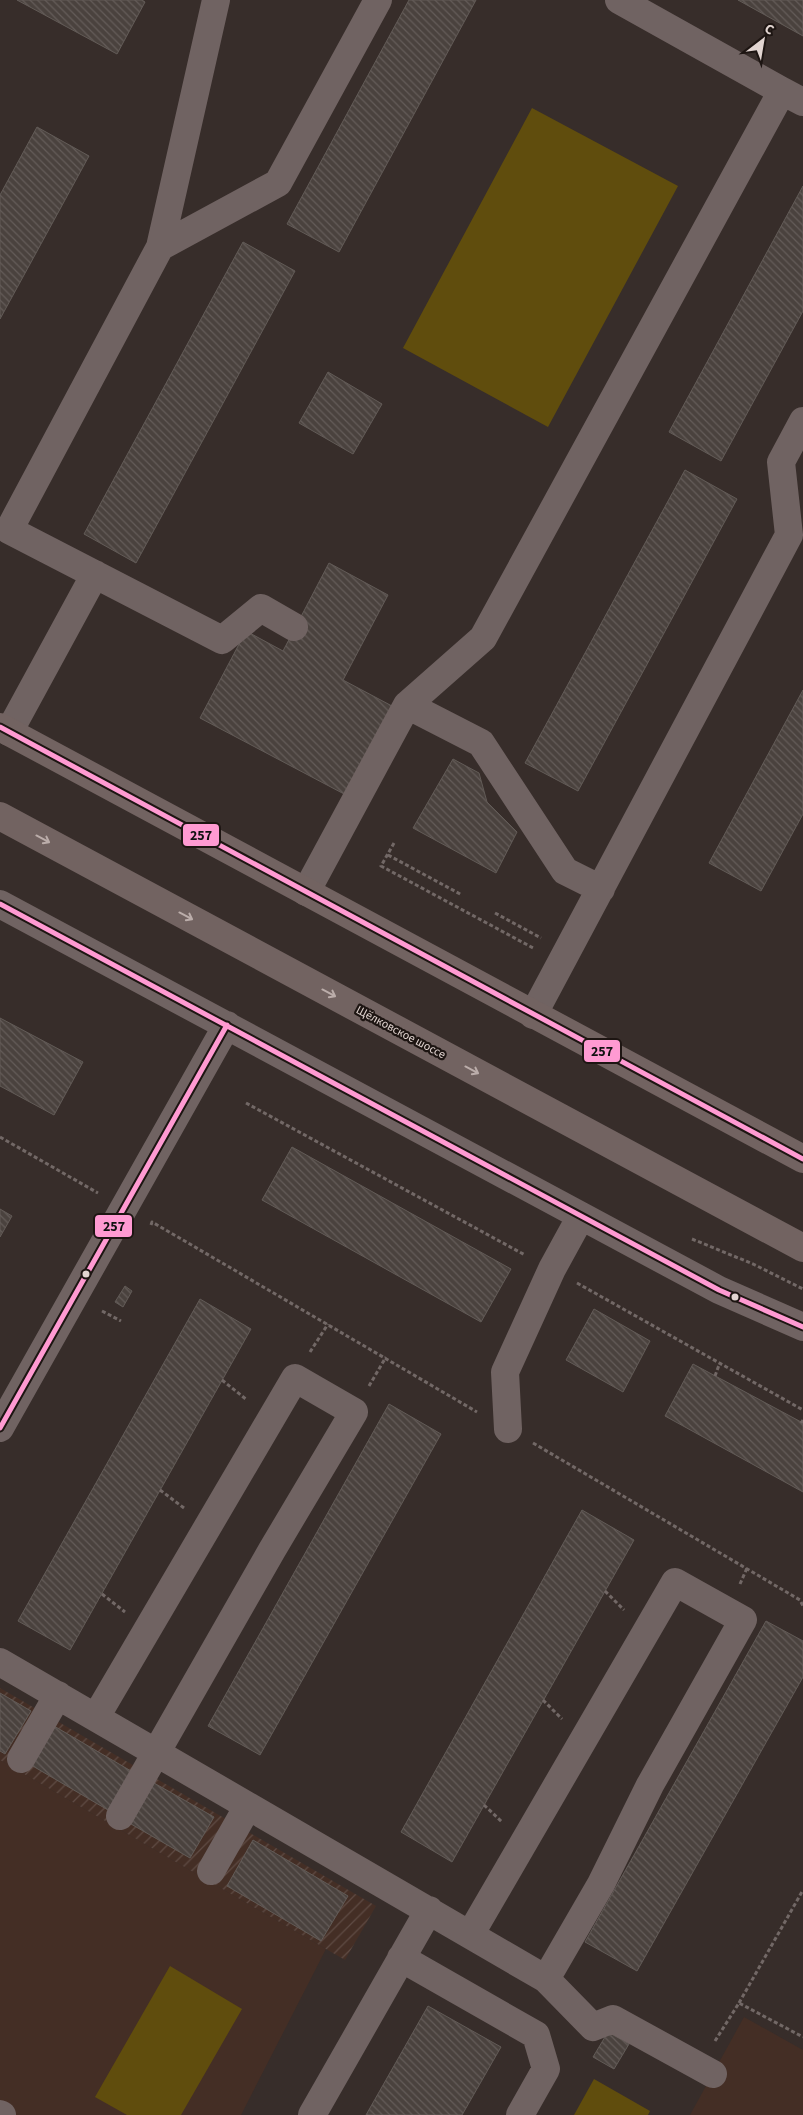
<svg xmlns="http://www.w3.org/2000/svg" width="803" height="2115" font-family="'Source Sans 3',sans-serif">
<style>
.built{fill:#442e25}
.industrial{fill:url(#industrial-furrows)}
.green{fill:#604d0d}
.building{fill:url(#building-back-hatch);stroke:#625b57}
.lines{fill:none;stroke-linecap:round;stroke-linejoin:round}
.path{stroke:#726866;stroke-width:3;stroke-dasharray:4 2.5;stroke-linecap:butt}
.minor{stroke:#706362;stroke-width:28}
.major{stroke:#726361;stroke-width:28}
.bus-1-casing{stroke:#1d1512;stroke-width:9}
.bus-1{stroke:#ff9ad2;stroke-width:5}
.oneway{stroke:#bbadaa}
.bus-dot{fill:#e2d5d1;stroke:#1d1512;stroke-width:2}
.labels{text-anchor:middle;stroke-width:4.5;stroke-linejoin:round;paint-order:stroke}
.street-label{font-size:12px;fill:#e2d5d1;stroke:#1d1512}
.line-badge{stroke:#1d1512;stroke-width:2}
.pale-badge-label{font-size:14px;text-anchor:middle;font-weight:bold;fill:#111}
</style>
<defs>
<pattern id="industrial-furrows" width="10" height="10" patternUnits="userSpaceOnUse" patternTransform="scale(1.25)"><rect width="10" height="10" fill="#442e25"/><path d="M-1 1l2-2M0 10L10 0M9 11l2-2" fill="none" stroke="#5f4b44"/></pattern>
<pattern id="building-back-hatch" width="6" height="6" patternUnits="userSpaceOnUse" patternTransform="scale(1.25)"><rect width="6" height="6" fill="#4a423e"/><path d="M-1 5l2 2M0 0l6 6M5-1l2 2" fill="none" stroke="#645c59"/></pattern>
</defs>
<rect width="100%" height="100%" fill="#372d2a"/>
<path class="built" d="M0,1760L326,1949L241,2115H0Z
M744,2017L803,2050V2115H690Z"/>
<path class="industrial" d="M0,1688L376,1906L345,1960L0,1760Z"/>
<path class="green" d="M532,108L678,186L548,427L403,348Z
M170,1966L242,2009L181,2115H127L95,2097Z
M594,2079L650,2111L648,2115H574Z"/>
<path class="building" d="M17,0H142L145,2L117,54Z
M409,0H476L339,252L287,224Z
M738,0H803V36Z
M37,127L89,156L0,319V195Z
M803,186V311L721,461L669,432Z
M243,242L295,271L136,563L84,534Z
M328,372L382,404L353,454L299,423Z
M685,470L737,499L578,791L525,763Z
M329,563L388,595L343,680L392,706L346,795L200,718L246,631L283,651Z
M803,690V814L761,891L709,863Z
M453,759L479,773L487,802L517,832L496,873L413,828Z
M0,1018L83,1062L54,1115L0,1086Z
M292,1147L511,1269L481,1322L262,1200Z
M0,1209L12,1216L0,1237Z
M125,1286L132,1291L123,1307L115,1302Z
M200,1299L251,1329L70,1650L18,1621Z
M594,1309L650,1341L623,1392L566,1360Z
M693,1364L803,1423V1492L665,1416Z
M389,1404L441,1434L260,1755L208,1726Z
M582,1510L634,1540L452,1862L401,1832Z
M766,1621L803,1641V1677L637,1971L585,1942Z
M0,1693L31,1711L5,1754L0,1751Z
M54,1726L131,1771L108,1810L31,1765Z
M154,1783L214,1817L190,1858L131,1824Z
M253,1840L348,1896L321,1941L227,1886Z
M428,2006L501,2047L462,2115H366Z
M608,2032L629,2044L614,2069L593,2057Z"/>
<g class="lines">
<path class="path" d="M394,843L381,866L535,949
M388,855L462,895
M495,913L541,938
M246,1103L525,1255
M0,1137L98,1193
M151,1225L152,1222L171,1233L477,1412
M692,1239L753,1264L803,1289
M577,1283L803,1410
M102,1311L121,1321
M310,1352L328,1324
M715,1376L719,1365
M222,1380L247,1400
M369,1386L386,1357
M801,1423L803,1420
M533,1443L800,1600L803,1606
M160,1490L184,1508
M740,1584L747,1568
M605,1591L624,1610
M102,1594L125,1612
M543,1700L562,1719
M484,1805L502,1822
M739,2003L803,1890
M715,2041L739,2003L803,2037"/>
<path class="minor" d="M619,0L782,91
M160,247L216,0
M294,627L261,608L222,640L9,530L160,247L278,183L378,0
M407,705L481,743L565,871L601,889
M9,732L95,574
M306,892L407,705L483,638L782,91L803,102
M0,904L719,1290L803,1327
M533,1015L789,535L781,462L803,421
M0,1428L227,1025
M508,1429L505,1372L552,1269L581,1216
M0,1662L546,1979L593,2027L613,2019L713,2074
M96,1717L295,1378L354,1412L272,1550L120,1816
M21,1759L58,1695
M211,1871L248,1806
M470,1935L675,1582L743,1620L650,1785L601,1884L546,1979
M401,1958L536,2035L546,2069L520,2115
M0,2114L2,2115
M312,2115L429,1910"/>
<path class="major" d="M0,727L803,1159
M0,816L803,1248"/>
<g class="bus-1-casing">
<path id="bus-1" d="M0,727L803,1159
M0,904L719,1290L803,1327
M0,1428L227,1025"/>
</g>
<use href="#bus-1" class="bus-1"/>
</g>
<defs><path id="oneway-shaft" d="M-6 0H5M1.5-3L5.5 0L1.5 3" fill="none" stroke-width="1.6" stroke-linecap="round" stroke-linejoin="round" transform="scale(1.25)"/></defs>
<g class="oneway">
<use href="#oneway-shaft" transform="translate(43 839) rotate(28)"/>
<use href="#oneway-shaft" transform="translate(186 916) rotate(28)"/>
<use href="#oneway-shaft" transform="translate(329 993) rotate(28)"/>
<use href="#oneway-shaft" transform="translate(472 1070) rotate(28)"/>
</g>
<g class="bus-dot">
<circle cx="86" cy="1274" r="4.5"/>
<circle cx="735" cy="1297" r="4.5"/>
</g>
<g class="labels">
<g class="street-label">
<text transform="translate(401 1032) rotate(28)" y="4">Щёлковское шоссе</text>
</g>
</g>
<g class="line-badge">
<rect x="182" y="823" width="38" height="24" rx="5" fill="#ff9ad2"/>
<rect x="583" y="1039" width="38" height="24" rx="5" fill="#ff9ad2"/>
<rect x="94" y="1214" width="39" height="24" rx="5" fill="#ff9ad2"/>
</g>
<g class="pale-badge-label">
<text x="201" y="840">257</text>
<text x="602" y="1056">257</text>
<text x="114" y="1231">257</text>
</g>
<g transform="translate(763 40) rotate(31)" stroke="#1d1512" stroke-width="4" paint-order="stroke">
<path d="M0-4L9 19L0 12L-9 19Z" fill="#e2d5d1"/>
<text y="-8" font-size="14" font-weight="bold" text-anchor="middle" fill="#e2d5d1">С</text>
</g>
</svg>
